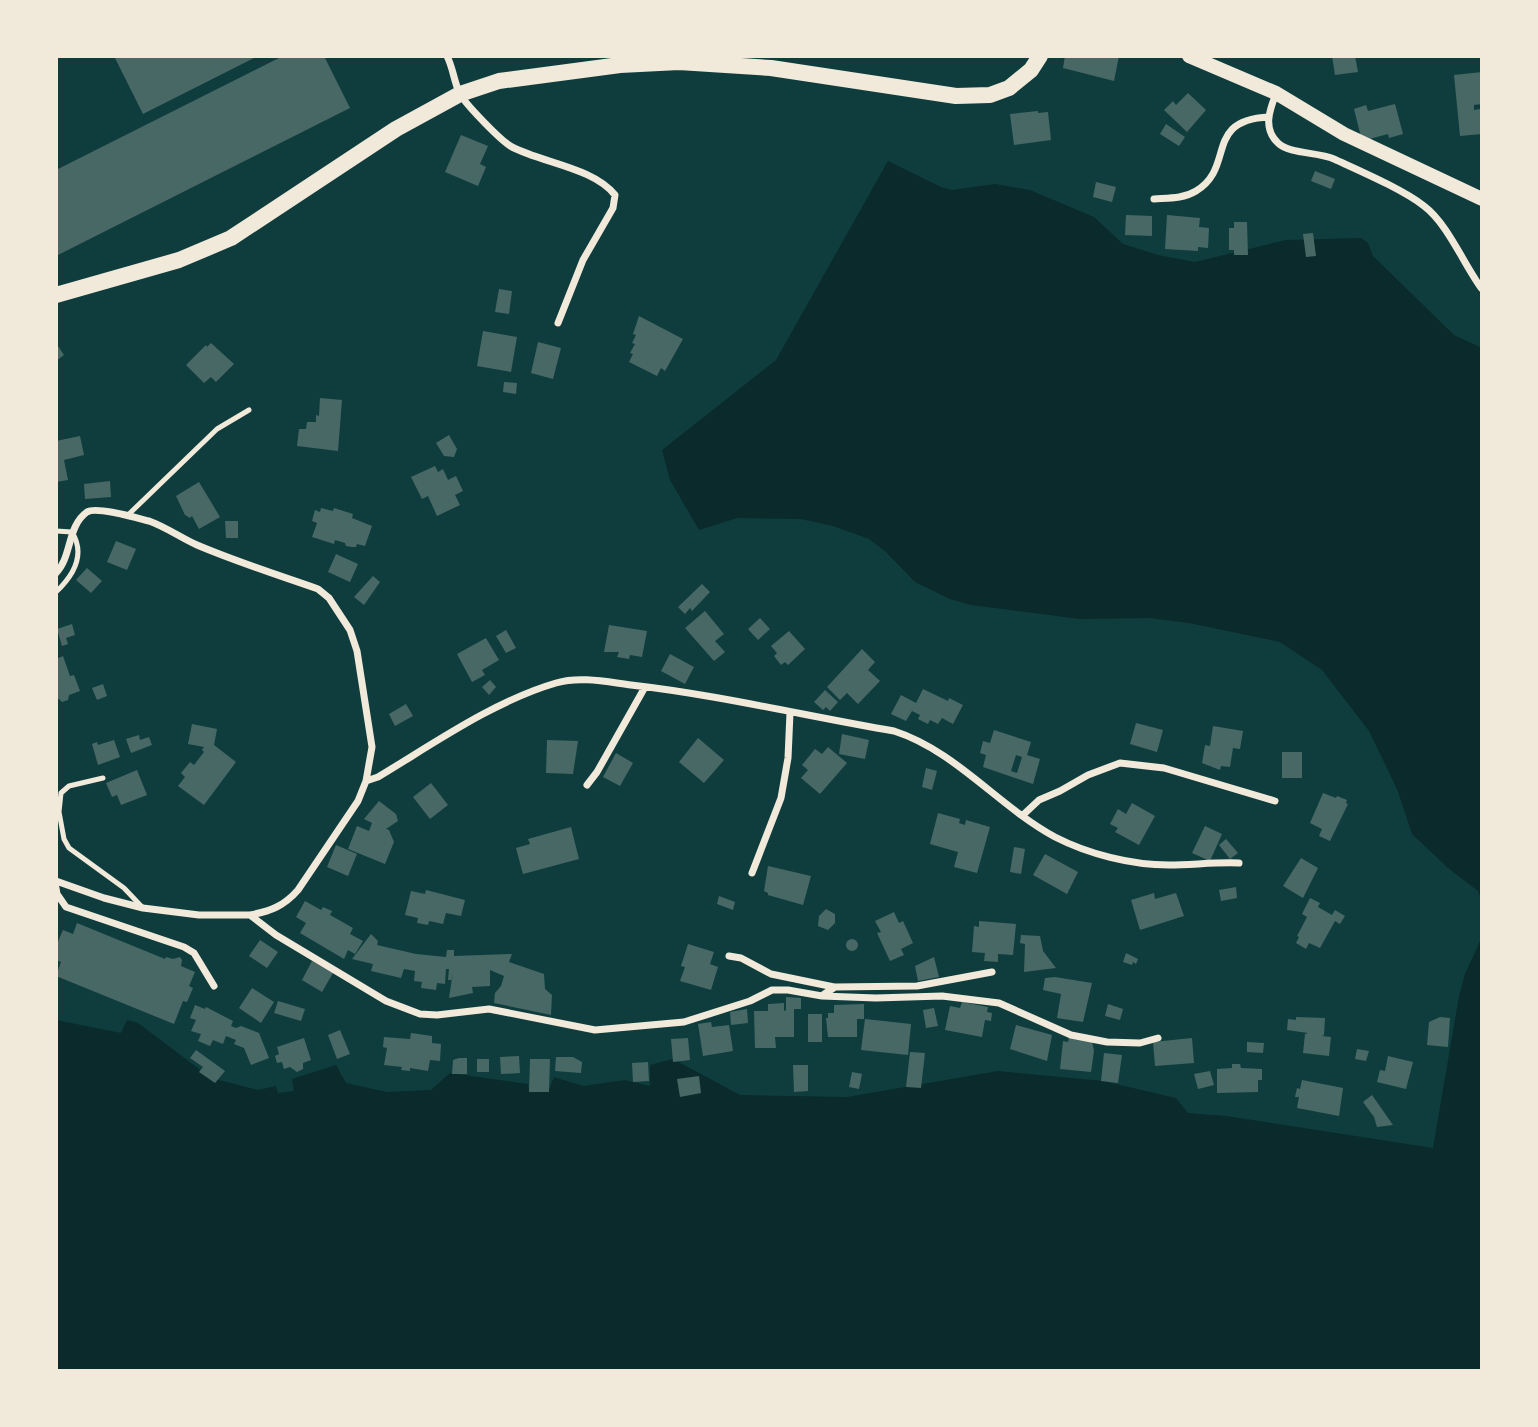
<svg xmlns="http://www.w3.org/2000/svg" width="1538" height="1427" font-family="'Zilla Slab',serif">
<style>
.water{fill:#0a2a2b}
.building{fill:#486865;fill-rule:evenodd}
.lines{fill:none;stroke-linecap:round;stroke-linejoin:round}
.service{stroke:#f1e9da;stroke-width:5}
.minor{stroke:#f1e9da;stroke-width:7}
.secondary{stroke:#f1e9da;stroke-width:14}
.primary{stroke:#f1e9da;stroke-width:16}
</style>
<rect width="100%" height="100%" fill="#0f3d3e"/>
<path class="water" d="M888,161L941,187L952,190L995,184L1030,190L1094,217L1123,244L1158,255L1195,262L1286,240L1361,238L1368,243L1373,256L1454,335L1482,348V901L1478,891L1448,868L1412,834L1397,789L1369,731L1322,670L1280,642L1189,623L1150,618L1080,619L971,605L950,599L915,582L886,552L869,539L833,526L801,519L737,518L699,530L670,480L662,450L776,360Z
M1482,937V1371H56V1020L121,1033L127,1020L138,1023L211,1078L258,1090L276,1086L278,1093L294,1091L292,1079L336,1065L346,1083L387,1092L431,1090L450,1073L528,1084L529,1092H548L554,1077L583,1086L625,1080L650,1086V1065L673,1059L740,1095L847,1097L998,1071L1103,1081L1176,1098L1188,1113L1226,1116L1433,1148L1459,996L1465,974Z"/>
<path class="building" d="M114,56H258L143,114Z
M283,56H324L350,108L56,256V170Z
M1065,56H1119L1114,81L1063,68Z
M1332,56H1355L1358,72L1335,75Z
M1482,72V104L1474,105V110L1480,109L1482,134L1460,136L1454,75Z
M1188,93L1206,110L1187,132L1164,110L1173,101L1176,105Z
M1395,104L1403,134L1389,138L1388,134L1362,141L1354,109L1366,105L1368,111Z
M1038,111V113L1048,112L1051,140L1014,145L1010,114Z
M1166,124L1185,137L1179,146L1160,134Z
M461,135L488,146L480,164L486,167L478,186L445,172Z
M1315,171L1335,179L1331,189L1311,181Z
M1096,182L1116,187L1112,202L1093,197Z
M1126,215L1152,216V236L1125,235Z
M1167,215L1200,218L1199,227L1209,228L1208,248L1198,247V251L1165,249Z
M1234,222H1247L1248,255H1234V250H1229V228H1234Z
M1313,233L1316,256L1306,257L1303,234Z
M499,289L512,291L509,314L495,312Z
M639,316L683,339L665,371L661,368L657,376L629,362L633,354L630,353L635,344L632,343L636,335L633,334Z
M483,331L517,337L511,372L477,366Z
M538,342L561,348L553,379L531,373Z
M56,343L64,355L56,361Z
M211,343L234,364L216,382L211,377L204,383L186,365L206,345L207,347Z
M504,382L517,383L516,394L503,392Z
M320,398L342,400L338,451L297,446L299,429H306L307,422H316V415L319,416Z
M449,435L457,449L454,457L444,456L436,443Z
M80,436L84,455L64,460L68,480L56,482V441Z
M435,466L438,472L443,469L448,480L456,476L463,491L455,495L460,505L437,516L428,496L422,499L411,477Z
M110,481L111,497L85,499L84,484Z
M199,482L220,517L199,529L192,516L190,518L185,515L176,496Z
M321,508L333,511L334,508L353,514L352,518L372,526L365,546L357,544L356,547H352L346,546L345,543L335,540L334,544L312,537L317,523L312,521L315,510L320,512Z
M225,521H238V538H226Z
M116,541L136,549L127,570L107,562Z
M336,554L358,564L350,582L328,572Z
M87,568L102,581L91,593L76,580Z
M373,576L380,582L364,605L354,597Z
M702,584L710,592L692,611L690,608L685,614L678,607Z
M705,611L724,634L715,641L725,652L714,661L685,628Z
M760,618L770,629L758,640L748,629Z
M72,624L75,635L66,638L68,644L62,646L57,629Z
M609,625L647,631L642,657L630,655L629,659L617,657L619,652H604Z
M506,630L516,648L506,653L496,636Z
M789,631L805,649L788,665L785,662L781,665L774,656L777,653L771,646Z
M486,638L499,660L482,670L485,675L472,682L457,654Z
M862,649L875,662L868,670L880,681L858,704L847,693L840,700L827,687Z
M670,654L694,667L685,684L661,671Z
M63,656L70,676L74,675L80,691L69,695L68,700L62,702L59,699L56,700V659Z
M490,680L496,687L489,695L482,687Z
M103,684L107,696L97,700L92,688Z
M923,689L948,701L949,698L963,705L953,724L942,718L938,724L930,720L928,724L918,719L920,715L912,711L906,721L891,714L901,695L916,703Z
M825,690L838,702L830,711L826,707L823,710L814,702Z
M406,704L413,716L395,726L389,714Z
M1136,723L1163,730L1157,752L1130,744Z
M192,724L217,729L214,745L236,762L204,805L178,786L185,777L181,773L190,762L194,765L204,752L202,750L204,747L188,744Z
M1213,726L1243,731L1240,749L1233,748L1230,767L1221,766L1220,770L1202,763L1205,745L1210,746Z
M994,730L1031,742L1027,755L1040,759L1033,784L983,767L986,755L980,753L983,741L990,743ZM1016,755L1022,757L1017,773L1011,771Z
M842,734L869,740L865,759L839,754Z
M139,735L140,740L149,737L152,745L131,753L126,739Z
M698,738L724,760L704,783L679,762Z
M114,740L120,757L98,765L92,744L97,742L98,745Z
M547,740L578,741L573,774L546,773Z
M828,747L847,763L820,794L801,778L808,770L802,765L815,749L822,754Z
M1282,752H1302V778H1282Z
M616,753L633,763L620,786L603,777Z
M926,768L937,771L932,790L922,787Z
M137,770L147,795L121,805L117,795L112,797L106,783Z
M431,783L448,805L430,819L413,797Z
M1323,793L1336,798L1337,796L1347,800L1346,803L1348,804L1330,841L1319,836L1322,829L1310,823Z
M379,801L396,814L398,821L386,829L389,830L394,842L385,864L348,849L357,826L369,831L372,823L364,819Z
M1132,803L1155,816L1139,845L1115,832L1118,828L1110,824L1118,809L1126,814Z
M938,813L960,819L959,823L965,825L966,820L990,827L977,873L954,867L958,852L930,844Z
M1205,826L1222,834L1210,861L1192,853Z
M571,827L579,859L523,874L516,848L530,844L528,839Z
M1226,839L1238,853L1230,859L1219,845Z
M336,845L357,854L348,876L327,867Z
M1014,847L1025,849L1021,874L1010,872Z
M1045,854L1078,872L1067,894L1033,875Z
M1301,858L1318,868L1303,898L1283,886Z
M768,866L811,876L803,905L768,895V893L764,891Z
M1236,887L1237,898L1221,901L1219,890Z
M426,890L465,900L461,916L446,913L443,924L429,921L428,925L417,923L418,918L405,915L411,891L425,894Z
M1154,893L1155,899L1176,893L1184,916L1140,930L1131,900Z
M719,896L735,902L733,910L717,904Z
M1310,898L1320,903L1318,907L1332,915L1335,910L1345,916L1340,924L1335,921L1320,948L1309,943L1306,949L1296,943L1299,937L1297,936L1307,917L1302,914Z
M305,901L321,910L323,907L332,911L330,915L353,928L350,934L363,941L355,954L348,950L344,959L300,933L306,923L296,917Z
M826,909L835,914V923L828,930L818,926L819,916Z
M894,912L899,923L903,921L913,943L901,949L904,955L890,961L877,933L881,932L875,921Z
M979,921L1016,924L1013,955L998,954V962L984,961L985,953L972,952L974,926L979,927Z
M77,923L165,959L166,957L173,959L180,957L182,960L181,966L195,972L189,986L193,988L187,1002L183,1001L174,1024L56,976L61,962L56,960V946L63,930L73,934Z
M371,934L378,941L377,945L416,954L446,957L447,950H454V956L512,954L509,962L544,974L545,989L552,995L551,1015L494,1003L495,993L501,986L504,976L490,970V986L472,987L473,993L449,998L453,971L452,980H448L449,969H446L445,984L437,983L436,990L421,988L422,982L414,981L415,971L404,969L401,978L371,971L373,964L352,959Z
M1021,935L1040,936L1043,951L1056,968L1024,972L1025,944L1020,943Z
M846 945a6 6 0 1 1 12 0a6 6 0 1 1-12 0Z
M260,940L278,952L267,968L249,956Z
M688,944L714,952L710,964L718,967L711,990L680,981L685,967L681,966Z
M1126,953L1138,959L1136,964L1133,962L1132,965L1123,962Z
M934,957L939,977L918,981L915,966Z
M312,961L333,973L322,992L302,980Z
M1055,977L1092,983L1083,1022L1057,1018L1061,994L1043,990L1045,978Z
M252,988L274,1002L261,1023L239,1008Z
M786,997L801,998V1009H794V1037H775L776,1048H755L754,1011H768V1004L784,1003V1011L786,1010Z
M278,1001L305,1009L301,1021L274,1013Z
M962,1002L988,1007L987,1012L992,1013L991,1021L985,1020L982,1037L945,1030L950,1006L960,1008Z
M864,1004V1019H857V1037H828L826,1018H828V1013H834V1005Z
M1108,1004L1123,1009L1120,1020L1105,1016Z
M195,1005L205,1009L206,1007L233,1021L231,1026L236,1028L241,1026L259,1033L269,1058L251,1065L244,1048L234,1044L236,1040L226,1036L223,1044L213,1040L210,1046L198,1041L201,1034L191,1031L196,1020L190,1018Z
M934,1008L938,1026L926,1028L923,1010Z
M747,1009L748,1023L731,1025L730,1012Z
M808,1014H822V1042H808Z
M1296,1017L1325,1018L1324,1035L1322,1036L1331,1037L1329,1056L1303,1053L1305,1034L1308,1033L1287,1030L1288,1019L1296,1020Z
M1440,1017L1450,1018L1448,1047L1427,1045L1429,1022Z
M865,1019L911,1024L908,1055L861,1050Z
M711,1022L712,1027L729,1025L733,1051L703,1056L698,1024Z
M1016,1025L1052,1035L1047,1061L1010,1049Z
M340,1030L350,1054L337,1059L328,1035Z
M411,1033L432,1036V1043L441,1044L440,1061L430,1060L428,1071L410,1068V1071L401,1070L402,1067L384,1065L387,1048L383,1047L384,1037L410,1039Z
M1069,1037L1092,1041L1094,1051L1091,1072L1060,1069L1063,1041L1068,1042Z
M304,1038L311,1060L303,1063V1069L297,1072L290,1067L284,1069L282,1062L277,1063L275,1056L279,1054L277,1047Z
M688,1038L690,1060L673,1062L671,1039Z
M1192,1038L1194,1063L1155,1066L1153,1042Z
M1247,1042L1264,1043L1263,1053L1247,1052Z
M1357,1049L1369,1051L1366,1061L1355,1059Z
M196,1050L225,1071L215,1083L199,1072L203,1067L190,1058Z
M910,1052L925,1053L921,1088L906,1087Z
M1104,1053L1122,1055L1118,1083L1101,1081Z
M519,1056L520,1073L501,1074L500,1057Z
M1388,1056L1413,1062L1406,1089L1377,1082L1380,1070L1385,1071Z
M556,1057H573L582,1062L581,1073L555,1071Z
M459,1058H467V1074H452L453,1060Z
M477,1059H489V1072H477Z
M530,1059H550L549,1092H529Z
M648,1062L649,1081L633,1082L632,1063Z
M1232,1064H1240L1241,1068L1262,1069V1080H1258V1092L1217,1093V1069L1232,1068Z
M793,1065H808V1091L794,1092Z
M1210,1071L1214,1085L1198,1089L1194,1074Z
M852,1072L862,1074L859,1089L849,1087Z
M699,1076L701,1093L680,1097L677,1079Z
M1302,1080L1343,1088L1339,1116L1297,1108L1299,1097H1295L1297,1088L1300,1089Z
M1372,1095L1393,1125L1377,1127L1374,1117L1363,1102Z"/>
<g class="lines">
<path class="service" d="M128,515L217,429L249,410
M56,531L72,532C86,555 73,576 56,592
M103,778L69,786L61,793L59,812L64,839L69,848L124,888L143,908"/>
<path class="minor" d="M447,56C453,68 454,81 459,92C463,102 502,142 512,147C543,163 594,168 615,195L613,208L583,260L558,323
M1276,94C1269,111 1263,129 1278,143C1289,154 1318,152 1334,159C1360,171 1402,189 1424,206C1448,224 1464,265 1482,289
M1154,199C1168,198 1183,199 1196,191C1236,167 1203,120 1269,117
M56,573C72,557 67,526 87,512C96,506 137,518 149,521C166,527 181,538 197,545C237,562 278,575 318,589L329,598L350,630L357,651L372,747L366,781
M587,785L597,772L645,687
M1023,815L1039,800L1060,791L1088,775L1120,763L1164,768L1275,801
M752,873L781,798L788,758L790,713
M56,881L104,898L143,908L199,915H250L276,935L386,1001L420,1014L437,1015L489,1009L595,1030L684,1022L750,1001L772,990H788L822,996L876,998L942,996L999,1003L1071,1035L1107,1042L1140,1043L1158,1038
M56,888L57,894L66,907L184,947L194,953L214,986
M250,915C271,911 284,906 298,890L358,801L366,781L378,777C433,744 494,701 556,683C580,676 607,682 631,685C719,695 806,716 894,731C956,751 998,806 1055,837C1088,854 1131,865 1169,865C1192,865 1215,862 1239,863
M729,956L741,958L771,974L834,987
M823,995L835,987L917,986L992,972"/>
<path class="secondary" d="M1189,56L1276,93L1344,134L1482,199"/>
<path class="primary" d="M56,295L179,260L231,238L396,129L460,94L499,81L620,65L679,62L771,68L956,96L990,95L1009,88L1031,70L1040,56"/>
</g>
<rect width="1538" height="1427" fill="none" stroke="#f1e9da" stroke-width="116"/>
</svg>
